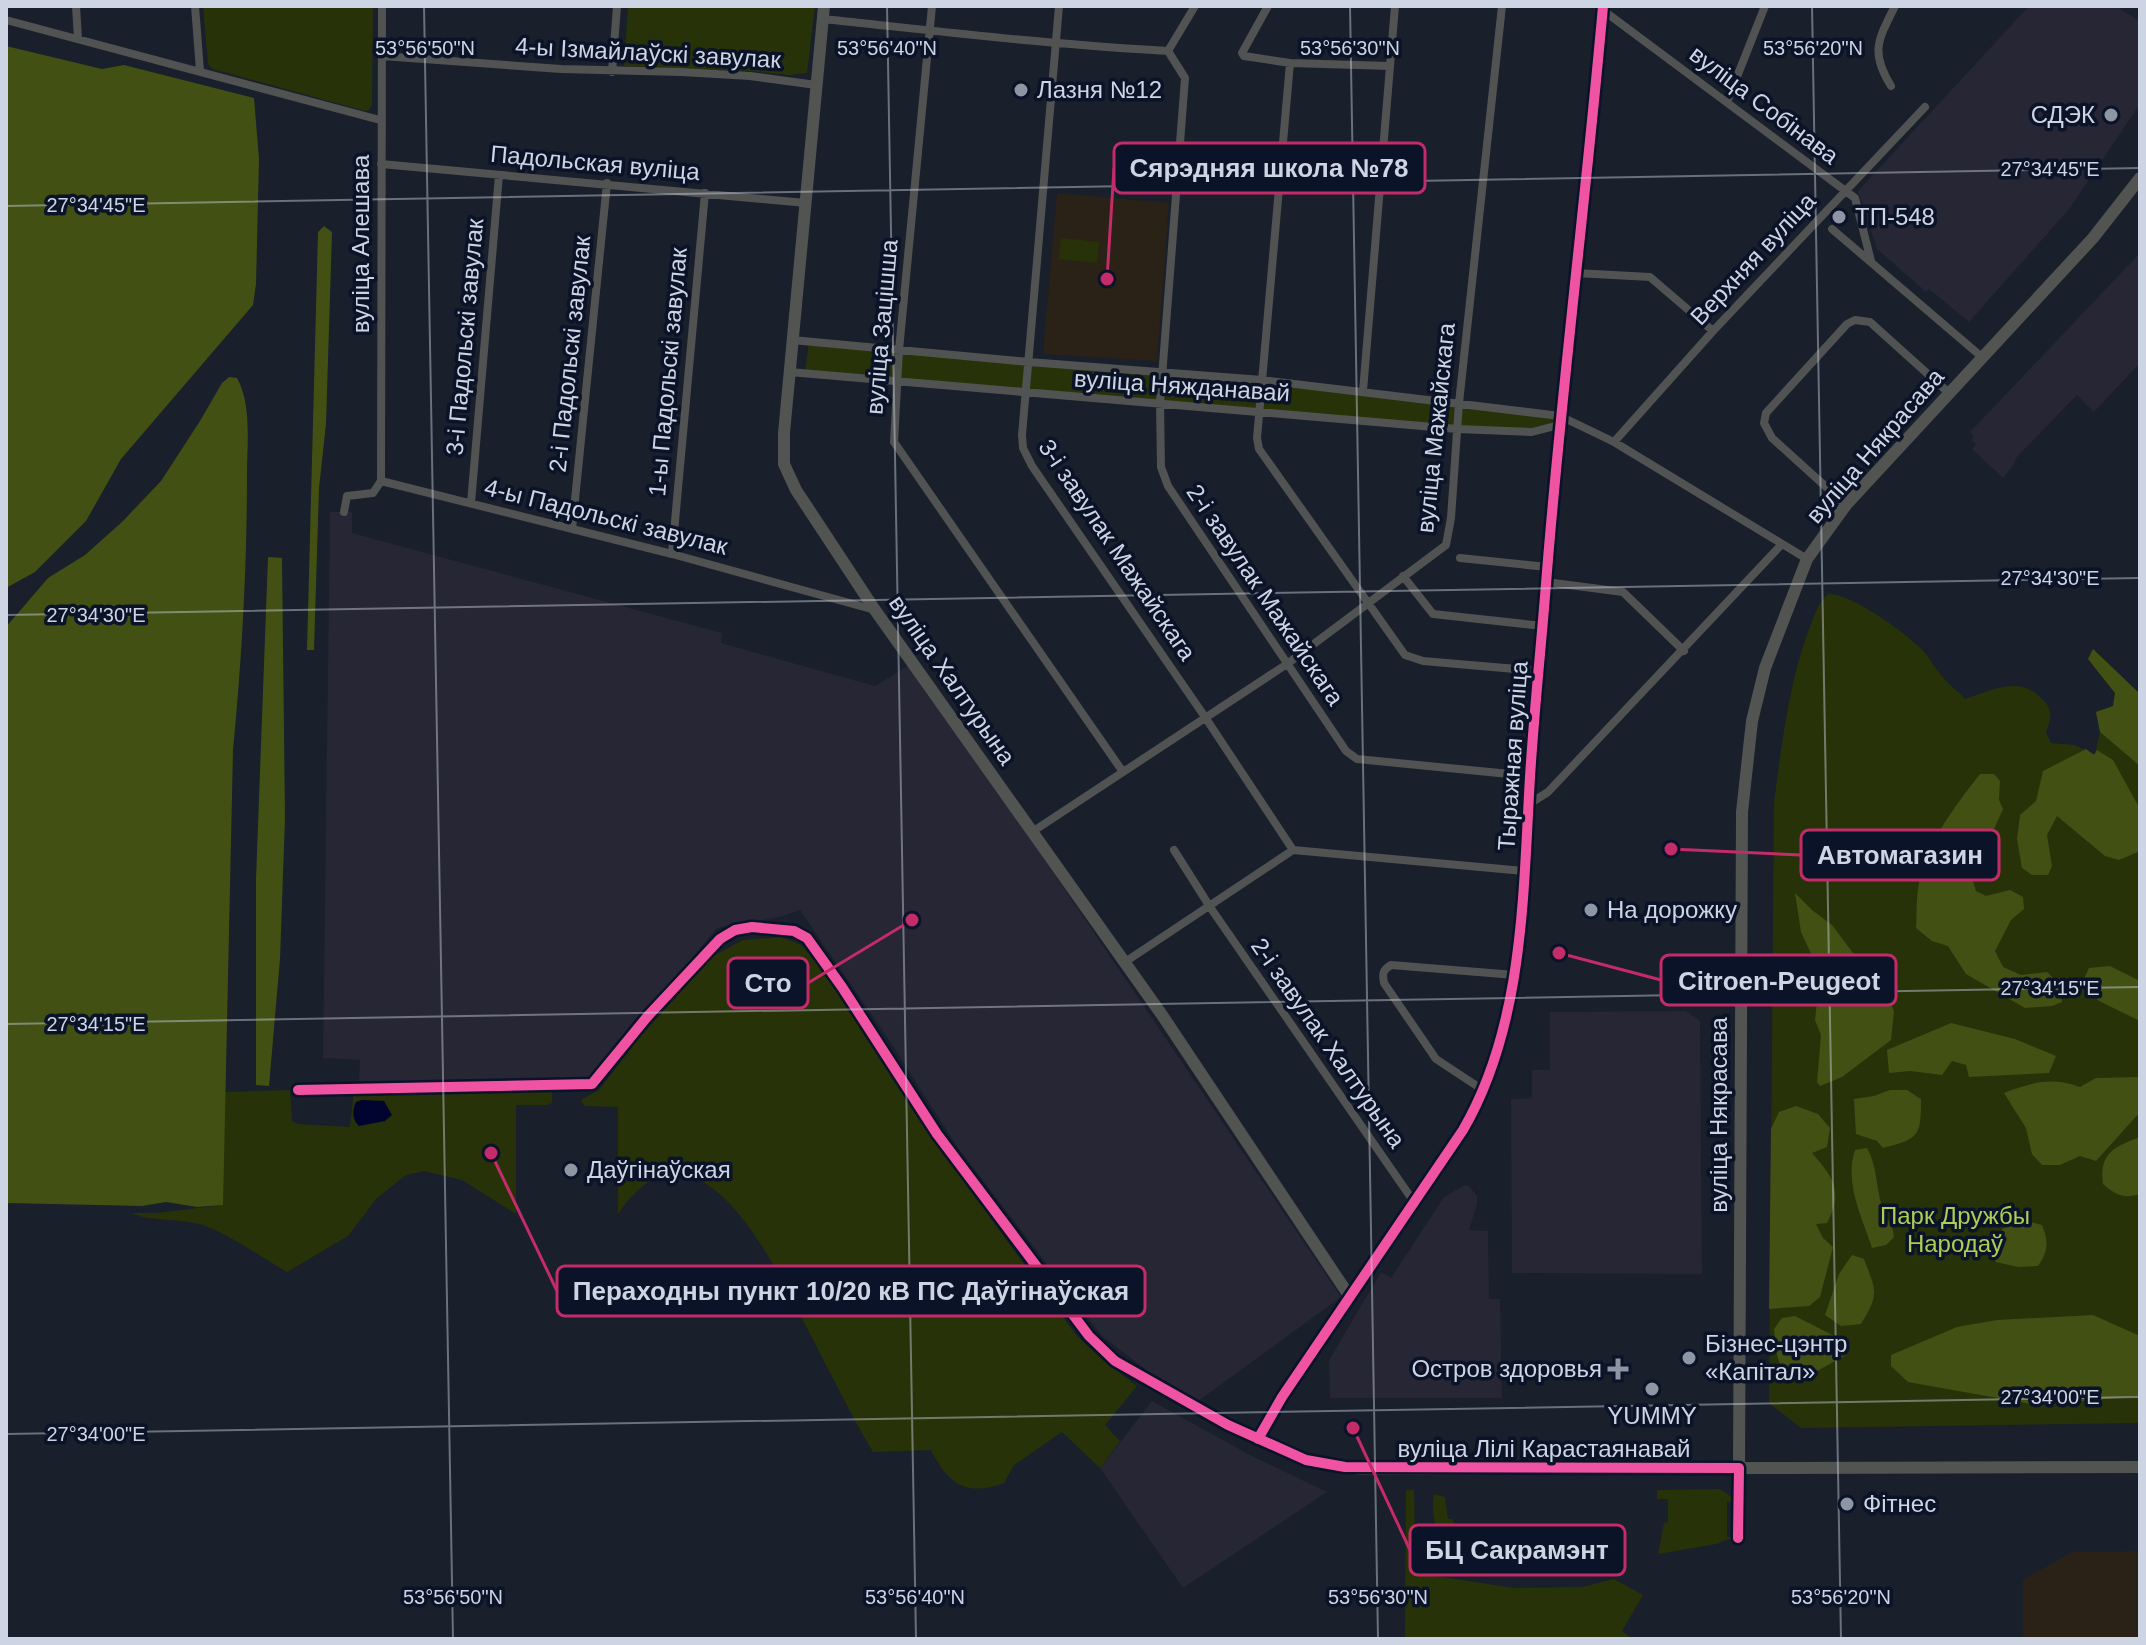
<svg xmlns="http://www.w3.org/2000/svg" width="2146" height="1645" font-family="Arial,sans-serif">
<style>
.industrial{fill:#262635}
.education{fill:#2a2216}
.green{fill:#283209}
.forest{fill:#425014}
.water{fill:#020430}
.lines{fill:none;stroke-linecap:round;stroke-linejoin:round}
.street{stroke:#515252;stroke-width:8}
.secondary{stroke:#525452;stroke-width:12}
.cycleway-casing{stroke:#0a1328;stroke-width:15}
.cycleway{stroke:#f153a3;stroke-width:10}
.ticks{fill:none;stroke:#cdd4e3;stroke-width:2;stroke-opacity:0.45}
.poi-dot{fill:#8e95a3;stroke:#0a1328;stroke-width:3}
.labels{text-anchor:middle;stroke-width:7;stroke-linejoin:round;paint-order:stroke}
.street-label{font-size:24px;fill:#cdd4e3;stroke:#0a1328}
.poi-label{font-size:24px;fill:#cdd4e3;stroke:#0a1328;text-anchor:start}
.park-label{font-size:24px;fill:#aecd55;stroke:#0a1328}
.ticks-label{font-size:20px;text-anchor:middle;fill:#cdd4e3;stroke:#0a1328;stroke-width:7;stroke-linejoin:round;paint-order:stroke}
.leader{fill:none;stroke:#c32b69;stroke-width:3}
.callout-dot{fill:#c32b69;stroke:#0a1328;stroke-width:3}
.callout{fill:#0a1328;stroke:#c32b69;stroke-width:3}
.callout-label{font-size:26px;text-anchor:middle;font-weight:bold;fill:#cdd4e3}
</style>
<rect width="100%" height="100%" fill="#191f2b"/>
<path class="industrial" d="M2029,6H2115L2140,21V104L2070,208L1969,322L1929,289L1926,292L1877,249L1858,191Z
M2140,253V363L2094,412L2077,395L2016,458L2013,466L2003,478L1972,449L1976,444L1971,440L1974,436L1970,432Z
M330,512H352V533L722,633L721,643L875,686L908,666L931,692L1341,1297L1197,1402L1162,1382L1102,1336L958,1148L891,1043L800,910L780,917L717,928L591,1079L359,1083L360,1060L323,1058Z
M1686,1011L1700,1021L1702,1274L1512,1273L1511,1099L1532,1098V1070H1550V1012Z
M1463,1186H1469L1477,1196V1205L1469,1230L1488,1231L1489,1299H1500L1502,1398H1330L1329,1360L1381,1272L1391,1278L1444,1197Z
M1152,1401L1250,1455L1327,1492L1183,1588L1100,1468Z"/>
<path class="education" d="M1057,193L1169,203L1157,361L1043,354Z
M2140,1551V1639H2023V1580L2072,1552Z"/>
<path class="green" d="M203,6H373L372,105L369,110L365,111L213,69L208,64Z
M628,6H815L807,73L789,75L749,71L624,66Z
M1061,238L1099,242L1097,263L1059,259Z
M809,341L1181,372L1555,415V428L1532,432L805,373Z
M1828,594C1850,593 1903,631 1919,647C1929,655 1934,668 1943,677C1949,685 1958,691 1965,699C1996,689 2022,674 2046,703C2053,712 2050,723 2046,732L2051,743L2074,745L2095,754L2100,732L2096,712L2113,706L2115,693L2088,659L2093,649L2140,694V1423L1801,1428L1769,1403L1774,802C1782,744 1788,687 1808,632C1813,619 1817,604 1828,594Z
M781,937L801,945L824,971L959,1175L1076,1335L1105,1362L1137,1386L1105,1425L1120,1441L1100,1468L1062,1432L1014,1465L1004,1483C966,1497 948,1484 931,1450L873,1452C850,1413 830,1372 809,1332C776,1268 697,1096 618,1214V1107L584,1106L581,1100L599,1090L643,1033L713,956L743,940Z
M516,1085V1090L547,1091L552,1092V1103L547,1105H516V1214L462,1180L424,1171L406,1175L377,1198L348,1236L287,1272C262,1258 225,1231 199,1224C177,1218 151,1222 131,1213H157L222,1205L225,1092L290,1090L292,1121L298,1124L350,1127L354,1090Z
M1720,1489L1729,1495L1733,1501L1727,1502V1537H1734L1716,1544L1658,1554L1664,1523L1668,1522V1499H1657V1490Z
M1406,1490H1414L1415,1545L1418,1559L1423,1567L1435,1576L1514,1588L1582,1587L1614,1579L1643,1595L1622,1631L1633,1639H1405Z
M1434,1494L1445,1497L1448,1519H1452L1458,1529L1470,1536L1468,1542C1437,1552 1430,1517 1434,1494Z"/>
<path class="forest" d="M6,46L102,69L124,65L254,98L259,159L256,284L253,305L121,459L86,521L35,572L6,588Z
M324,226L332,232L326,424L319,488L314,650H307L318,232Z
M229,377L237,378C252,405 247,444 247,474C247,566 242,658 233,750L223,1205L197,1207L166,1202L142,1206L6,1203V627L48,578L85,555L122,522L161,481L200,421L222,383Z
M268,557L282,558L285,818L280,959L269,1086L256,1085V879Z
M2093,649L2140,694V766L2100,732L2096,712L2113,706L2115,693L2088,659Z
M2086,749L2094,755L2097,750L2113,760L2140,809V851L2119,860L2105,856L2057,816L2047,835L2052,866L2048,875H2032L2022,868L2017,839L2020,815L2036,801L2043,771Z
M1980,774H1994L2000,781L1999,800L2003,809L1972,879L1976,891L1986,896L2010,890L2023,897L2024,909L2011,920L1995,951L2003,967L2021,975L2047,972L2060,984L2062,1002L2052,1006L2025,1008L1966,974L1948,946L1932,941L1916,928C1917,916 1916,903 1918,890C1923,848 1954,807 1980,774Z
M1795,893L1812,910L1832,925L1853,953L1879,977L1894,1011L1891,1040L1842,1077L1820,1086L1817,1082L1821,1035L1815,1020L1820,973L1801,932Z
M2110,966L2140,981V1021L2099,1001L2083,981L2089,968Z
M1951,1023L2015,1039L2056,1056L2049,1073L1969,1077L1966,1065L1952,1061L1942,1075L1910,1071L1889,1073L1887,1050Z
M2140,1077V1112L2096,1161L2080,1156L2060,1165H2042L2032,1154L2026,1128L2004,1093C2032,1082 2052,1077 2080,1087L2096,1078Z
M1890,1090H1907L1921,1099C1921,1136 1919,1139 1883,1148L1877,1141L1856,1134L1854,1099L1874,1096Z
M1796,1106L1818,1114L1830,1128L1827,1147L1812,1153C1833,1177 1844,1191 1827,1223L1816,1224L1823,1238L1833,1247L1820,1297L1809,1306L1769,1309L1771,1129L1779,1112Z
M2140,1137V1194C2124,1199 2115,1195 2103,1184C2099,1153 2114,1147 2140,1137Z
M1867,1148C1877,1166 1876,1186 1882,1207C1886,1220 1892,1220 1894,1237L1886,1245L1872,1248C1862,1217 1844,1183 1855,1150Z
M2017,1219L2042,1225C2049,1242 2048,1252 2038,1266L2018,1267L1996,1262L1991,1247L2001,1230Z
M1852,1255L1864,1259C1876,1291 1880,1293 1861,1324L1841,1326L1825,1315L1839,1274Z
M2093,1315L2140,1336V1396L2037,1405L1908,1382L1891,1366V1355L1957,1327L1997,1320Z
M1795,1316L1850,1344L1846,1355L1817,1371L1789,1376C1775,1363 1776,1347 1774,1329L1782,1318Z"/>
<path class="water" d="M362,1100L384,1101L392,1115L385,1121L359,1126C352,1120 352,1110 356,1102Z"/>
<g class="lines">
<path class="street" d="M76,6L78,39
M195,6L200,71
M932,6L899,350L894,442L1123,772
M1059,6L1022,435L1023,448L1032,466L1205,717L1293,850
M1268,6L1242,53L1244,56L1290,63L1390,66
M1600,8L1855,198L1871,261
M823,19C938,31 1053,45 1168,51L1185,78L1160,403L1161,467L1168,486L1346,751L1357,759L1530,776
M6,20L380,120
M1168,51L1195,6
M382,56L561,69L681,72L750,76L816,85
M1290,63L1257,438L1259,449L1405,655L1423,661L1539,671
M612,72L617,6
M1891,86C1870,52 1878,40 1895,6
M1727,102L1765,6
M381,164L806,203
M1832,229L1983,358
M1576,273L1650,277L1713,331
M792,340L1029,362L1262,380L1560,416L1614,442L1807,559
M789,372L1457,429L1532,432L1563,424
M1363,391L1395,6
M1614,442L1713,331L1925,107
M381,481L672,554L875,610
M381,481L382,6
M471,503L499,175
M1846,505L1772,438L1764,423L1766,413L1847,324L1855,320L1870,322L1950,394
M344,512L347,496L373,493L381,481
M572,529L607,183
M672,554L705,193
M1460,558L1547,567
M1403,576L1433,614L1543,626
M1546,582L1623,592L1684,651
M1529,804L1548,792L1782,544
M1032,832L1287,664L1446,545L1451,518L1459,403L1502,6
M1174,850L1210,907L1414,1202
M1293,850L1524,871
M1125,962L1293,850
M298,1090L592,1084L647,1017L720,939C744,925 774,924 801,933L842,987L937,1134L1089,1336L1115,1361L1258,1439
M1483,1090L1436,1059L1384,983C1382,973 1383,970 1391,965L1515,975
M1350,1297L1477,1105L1495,1056L1515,975L1560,416L1603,6
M1738,1538L1739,1468"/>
<path class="secondary" d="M824,6L784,433V464L796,490L875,610L1162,1015L1350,1297L1282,1397L1258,1439L1306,1460L1360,1469L2140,1467
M1739,1468L1742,812L1752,721L1765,668L1807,559L1846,505L2093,238L2140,178"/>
<g class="cycleway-casing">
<path id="cycleway" d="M298,1090L592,1084L647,1017L720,939L735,930L752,927L794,931L807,938L842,987L937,1134L1089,1336L1115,1361L1228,1425L1306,1460L1345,1467L1739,1468L1738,1538
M1258,1439L1282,1397L1463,1130C1524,1025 1523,895 1530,777C1534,712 1541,648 1546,584C1561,391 1586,199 1603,6"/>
</g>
<use href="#cycleway" class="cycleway"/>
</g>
<path class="ticks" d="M424,6L453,1639M887,6L916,1639M1350,6L1378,1639M1812,6L1841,1639M6,206L2140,168M6,615L2140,578M6,1024L2140,987M6,1434L2140,1397"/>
<g class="poi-dot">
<circle cx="1021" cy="90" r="8"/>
<circle cx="2111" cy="115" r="8"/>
<circle cx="1839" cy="217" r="8"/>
<circle cx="1591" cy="910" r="8"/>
<circle cx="571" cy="1170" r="8"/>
<circle cx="1689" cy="1358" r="8"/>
<path d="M1614 1357h8v8h8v8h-8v8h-8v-8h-8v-8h8z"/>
<circle cx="1652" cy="1389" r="8"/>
<circle cx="1847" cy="1504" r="8"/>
</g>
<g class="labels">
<g class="street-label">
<text transform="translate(648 53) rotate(3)" y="8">4-ы Ізмайлаўскі завулак</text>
<text transform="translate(1764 105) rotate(37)" y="8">вуліца Собінава</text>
<text transform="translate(595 163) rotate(5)" y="8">Падольская вуліца</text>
<text transform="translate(361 244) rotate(-90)" y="8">вуліца Алешава</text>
<text transform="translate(1753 259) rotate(-47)" y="8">Верхняя вуліца</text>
<text transform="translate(882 327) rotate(-85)" y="8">вуліца Зацішша</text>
<text transform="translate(465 337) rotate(-85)" y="8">3-і Падольскі завулак</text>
<text transform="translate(570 354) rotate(-84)" y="8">2-і Падольскі завулак</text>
<text transform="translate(668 372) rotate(-85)" y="8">1-ы Падольскі завулак</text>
<text transform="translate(1182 386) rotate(4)" y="8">вуліца Няжданавай</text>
<text transform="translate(1436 428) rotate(-84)" y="8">вуліца Мажайскага</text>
<text transform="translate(1875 446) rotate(-49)" y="8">вуліца Някрасава</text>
<text transform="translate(606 517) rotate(14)" y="8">4-ы Падольскі завулак</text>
<text transform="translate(1117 550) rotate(56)" y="8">3-і завулак Мажайскага</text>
<text transform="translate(1265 595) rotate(56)" y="8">2-і завулак Мажайскага</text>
<text transform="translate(952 680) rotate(55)" y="8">вуліца Халтурына</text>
<text transform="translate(1513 756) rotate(-86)" y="8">Тыражная вуліца</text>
<text transform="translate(1328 1043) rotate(55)" y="8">2-і завулак Халтурына</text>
<text transform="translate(1719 1115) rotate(-90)" y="8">вуліца Някрасава</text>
<text x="1544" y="1457">вуліца Лілі Карастаянавай</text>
</g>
<g class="poi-label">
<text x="1037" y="98">Лазня №12</text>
<text x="2095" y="123" text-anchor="end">СДЭК</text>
<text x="1855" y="225">ТП-548</text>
<text x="1607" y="918">На дорожку</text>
<text x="587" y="1178">Даўгінаўская</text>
<text x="1705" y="1352">Бізнес-цэнтр<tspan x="1705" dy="28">«Капітал»</tspan></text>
<text x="1602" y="1377" text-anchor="end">Остров здоровья</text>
<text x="1652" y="1424" text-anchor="middle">YUMMY</text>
<text x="1863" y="1512">Фітнес</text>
</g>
<g class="park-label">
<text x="1955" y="1224">Парк Дружбы<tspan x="1955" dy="28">Народаў</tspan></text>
</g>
</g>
<g class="ticks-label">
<text x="425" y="55">53°56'50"N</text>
<text x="887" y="55">53°56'40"N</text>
<text x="1350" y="55">53°56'30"N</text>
<text x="1813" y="55">53°56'20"N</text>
<text x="2050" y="176">27°34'45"E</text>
<text x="96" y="212">27°34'45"E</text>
<text x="2050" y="585">27°34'30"E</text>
<text x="96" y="622">27°34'30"E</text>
<text x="2050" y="995">27°34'15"E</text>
<text x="96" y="1031">27°34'15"E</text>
<text x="2050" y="1404">27°34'00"E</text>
<text x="96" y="1441">27°34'00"E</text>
<text x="453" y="1604">53°56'50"N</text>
<text x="915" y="1604">53°56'40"N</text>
<text x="1378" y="1604">53°56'30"N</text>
<text x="1841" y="1604">53°56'20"N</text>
</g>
<path class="leader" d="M1107 279L1114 168M1671 849L1801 855M1559 953L1661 980M912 920L808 983M491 1153L557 1291M1353 1428L1410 1550"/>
<g class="callout-dot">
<circle cx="1107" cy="279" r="8"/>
<circle cx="1671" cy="849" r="8"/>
<circle cx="1559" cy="953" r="8"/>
<circle cx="912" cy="920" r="8"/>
<circle cx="491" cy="1153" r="8"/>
<circle cx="1353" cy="1428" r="8"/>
</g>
<g class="callout">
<rect x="1114" y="143" width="311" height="50" rx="8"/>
<rect x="1801" y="830" width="198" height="50" rx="8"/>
<rect x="1661" y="955" width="235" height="50" rx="8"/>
<rect x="728" y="958" width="80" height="50" rx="8"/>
<rect x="557" y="1266" width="588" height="50" rx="8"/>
<rect x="1410" y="1525" width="215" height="50" rx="8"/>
</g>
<g class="callout-label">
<text x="1269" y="177">Сярэдняя школа №78</text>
<text x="1900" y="864">Автомагазин</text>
<text x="1779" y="990">Citroen-Peugeot</text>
<text x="768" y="992">Сто</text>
<text x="851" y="1300">Пераходны пункт 10/20 кВ ПС Даўгінаўская</text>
<text x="1517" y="1559">БЦ Сакрамэнт</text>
</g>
<rect width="2146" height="1645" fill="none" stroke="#cdd4e3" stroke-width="16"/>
</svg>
